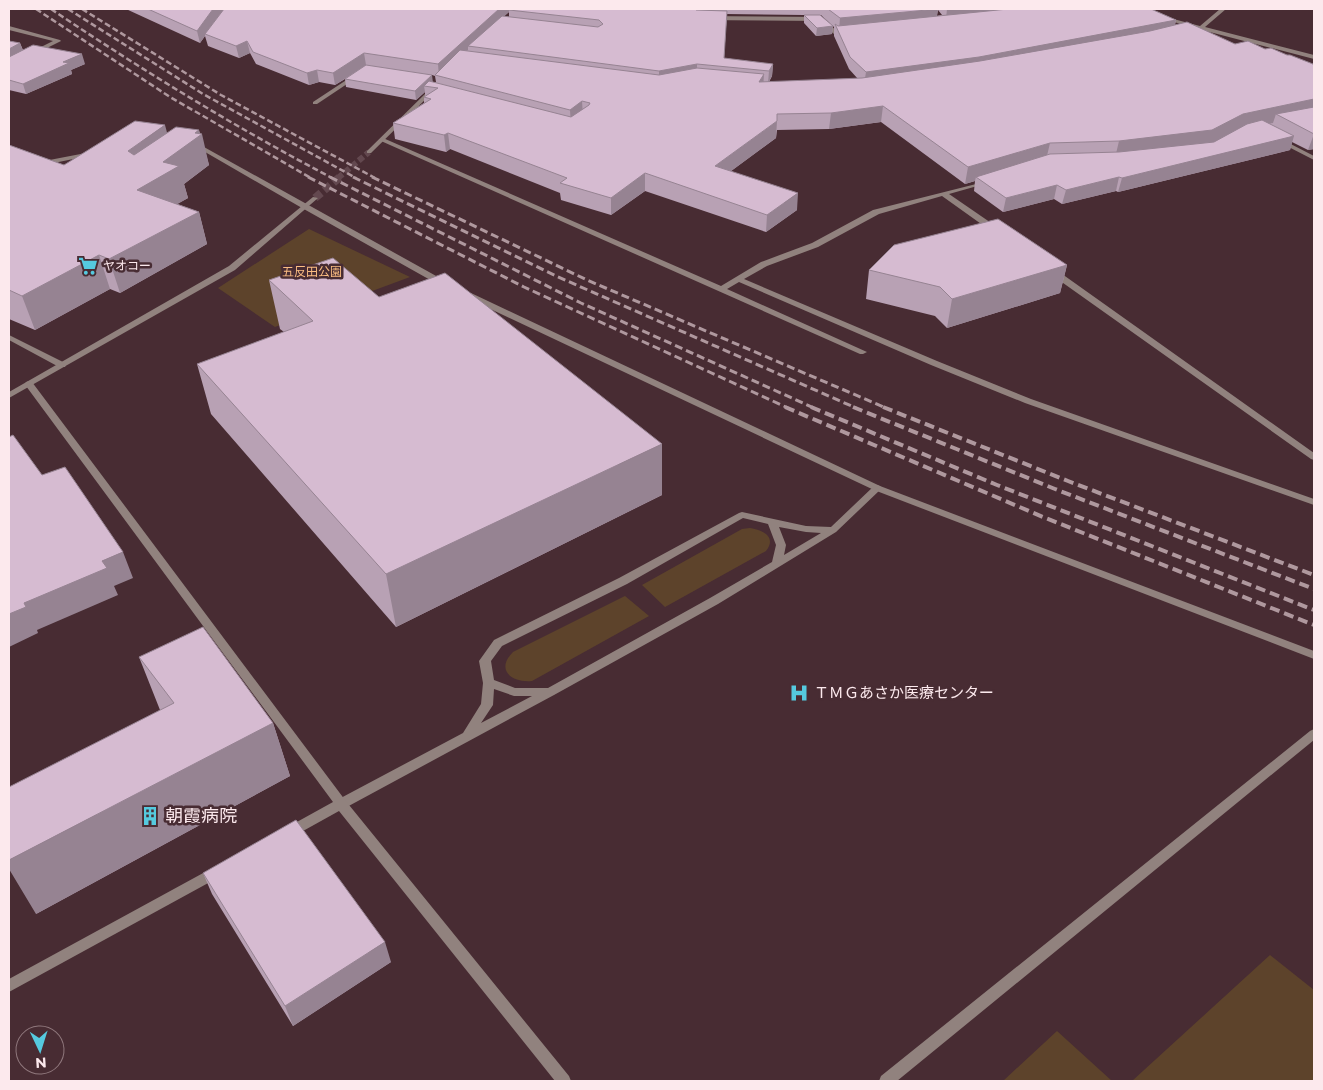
<svg xmlns="http://www.w3.org/2000/svg" width="1323" height="1090" font-family="Montserrat,'Noto Sans JP',sans-serif">
<style>
.green{fill:#5d432b}
.lines{fill:none;stroke-linecap:round;stroke-linejoin:round}
.minor-tunnel-far1{stroke:#63484f;stroke-width:6;stroke-dasharray:6 3;stroke-linecap:butt}
.minor-tunnel{stroke:#63484f;stroke-width:8;stroke-dasharray:8 4;stroke-linecap:butt}
.service{fill:#91827e;fill-rule:evenodd}
.minor{fill:#91827e;fill-rule:evenodd}
.tertiary{fill:#91827e;fill-rule:evenodd}
.rail-far2{stroke:#af989e;stroke-width:2.5;stroke-dasharray:6 3;stroke-linecap:butt}
.rail-far1{stroke:#af989e;stroke-width:3;stroke-dasharray:8 4;stroke-linecap:butt}
.rail{stroke:#af989e;stroke-width:4;stroke-dasharray:10 5;stroke-linecap:butt}
.wall{fill:#b8a1b4;fill-rule:evenodd}
.shaded-wall{fill:#968392}
.building{fill:#d6bbd1;stroke:#968392}
.labels{text-anchor:middle;stroke-width:5;stroke-linejoin:round;paint-order:stroke}
.far-poi-label{font-size:12px;fill:#fce9ed;stroke:#482c33;text-anchor:start}
.far-park-label{font-size:12px;fill:#fbbd82;stroke:#482c33}
.poi-label{font-size:15px;fill:#fce9ed;stroke:#482c33;text-anchor:start}
.near-poi-label{font-size:18px;fill:#fce9ed;stroke:#482c33;text-anchor:start}
</style>
<rect width="100%" height="100%" fill="#482c33"/>
<path class="green" d="M309,229L410,277L275,327L218,288Z
M750,528C763,530 777,537 766,551L665,607L642,585L742,529Z
M625,596L649,616L532,681C512,683 495,670 513,652Z
M1270,955L1314,990V1081H1132Z
M1057,1031L1112,1081H1003Z"/>
<g class="lines">
<path class="minor-tunnel-far1" d="M338,178L369,152"/>
<path class="minor-tunnel" d="M315,198L340,177"/>
<path class="service" d="M354,75L359,76L317,104H313V102Z
M9,335L65,363L66,365L65,367H59L9,340Z
M877,485L880,486L882,488L880,490L836,532L718,604L554,695L345,808L341,809L337,808L335,804L337,800L463,733L481,704L483,683L479,661L494,640L619,578L739,513L742,512L806,526L831,527L874,486ZM743,518L768,524L776,545L772,562L710,598L548,688H515L494,680L491,661L502,646L627,584ZM779,527L806,532L821,533L784,555L786,545ZM494,689L514,696H532L481,723L493,705Z"/>
<path class="minor" d="M698,9H703L700,16L821,17L838,32L846,31L849,33L835,35L820,21L697,20L694,18Z
M1220,9H1226L1205,27L1314,55V59L1202,30L1187,33V31L1196,28L1159,18L1162,16L1200,26Z
M9,26L60,40L61,41L9,67V63L53,41L9,30Z
M383,138L721,286L761,262L812,243L873,210L988,181V183L949,194L997,227V231H991L942,196L879,214L818,247L767,266L744,279L937,361L1031,399L1314,499V505L1025,403L931,365L739,282L727,289L867,352L863,354H860L381,141V139Z
M1279,138L1314,156V160L1277,141L1276,140Z
M195,142L447,282L448,284L447,286H441L302,208L193,145V143Z
M91,152L93,153V155L39,166L36,164L39,162Z
M1049,269H1055L1314,453V460L1311,459L1049,273Z
M465,293H471L880,486L1314,651V659L874,490L465,297Z
M29,381L32,382L345,800L569,1076L571,1081H555L339,811L294,836L290,837L286,836L284,832L286,828L333,802L26,386L25,384L26,382Z
M1314,729V740L897,1081H879L881,1076L1310,731Z
M216,866L221,868L222,872L221,876L9,992V979Z"/>
<path class="tertiary" d="M430,89L435,90L371,153H367V151Z
M313,197L318,198L235,270L9,398V392L229,266Z"/>
<path class="rail-far2" d="M36,9L170,97L311,178
M51,9C142,70 235,127 332,178
M68,9L203,94L356,178
M82,9L221,95L375,178"/>
<path class="rail-far1" d="M308,177L524,287L788,408
M330,177L581,303L814,408
M353,177L556,276L856,408
M372,177L587,280L886,408"/>
<path class="rail" d="M785,407L1043,517L1314,625
M811,407L997,485L1314,610
M853,407L1055,489L1314,589
M883,407L1068,481L1314,575"/>
</g>
<path class="wall" d="M126,9H697L696,10H703V9H1151L1176,20L1175,25L1235,44L1265,49L1287,55L1314,66V149L1308,150L1292,142L1290,150L1118,192L1116,191L1062,204L1054,199L1003,212L974,191L975,181L965,184L881,122L829,129L777,130L776,138L731,171L797,210L766,232L645,191L611,215L561,200L560,193L450,149L446,152L395,139L393,123L424,103V97L425,96V92L416,100L346,87L345,79L335,85L319,82L309,85L256,64L250,53L239,58L208,46L205,36L200,43ZM938,10L942,15L937,16ZM509,12V17L504,16ZM727,14L804,15V23L816,36L832,34L833,26L820,15H821L834,27V36L849,69L858,79L769,82L772,76L773,64L724,58ZM432,75L435,76L436,82H432Z
M9,41L20,43L23,50L85,64L71,70L72,74L26,94L9,90Z
M167,133L200,134L209,165L184,184L188,198L177,204L199,212L207,244L120,293L110,289L35,330L9,319V145L64,165Z
M1067,265L1060,293L947,328L935,316L866,299L869,270Z
M269,280L379,297L662,495L396,627L211,414L197,364L284,332L280,329Z
M139,657L273,723L290,776L36,914L160,710Z
M203,873L391,962L293,1026L212,894Z"/>
<path class="shaded-wall" d="M213,9H224L205,34V36L200,43L197,31Z
M499,9H512L509,10V12L471,47L468,46V50L439,77L438,64Z
M938,9L936,20L839,30L840,18Z
M947,9H1053L946,19Z
M1176,20L1173,32L864,85L866,72Z
M833,26L832,34L816,36L817,28Z
M247,41L250,53L239,58L236,46Z
M20,43L24,54L9,61V49Z
M364,53L366,65L335,85L333,73Z
M82,54L85,64L71,70L72,74L26,94L23,84L63,62Z
M697,64V76L659,83V71Z
M773,64L772,76L768,83L769,71Z
M317,70L319,82L309,85L307,73Z
M764,74L763,90L759,82Z
M432,75L433,83L424,86L425,92L416,100L415,91Z
M1314,99V112L1276,114L1273,123L1238,130L1207,147L1115,158L1119,141L1243,114Z
M582,101L583,117L571,126L570,110Z
M883,106L881,122L829,129L831,113Z
M777,121L776,138L715,183V166Z
M165,125L173,155L195,133L199,130L201,135L202,134L209,165L184,184L188,198L146,222L137,190V183L128,151Z
M448,133L450,149L446,152L444,135Z
M1314,134V149L1308,150Z
M1294,136L1290,150L1118,192L1122,178Z
M1050,143L1046,160L976,177L975,181L965,184L968,167Z
M645,173V191L611,215V198Z
M1119,177L1116,191L1062,204L1066,190Z
M1057,185L1054,199L1003,212L1006,198Z
M798,193L797,210L766,232L767,215Z
M199,212L207,244L120,293L109,259Z
M99,255L110,289L35,330L22,296Z
M1067,265L1060,293L947,328L952,299Z
M662,444V495L396,627L386,574Z
M123,552L133,578L114,586L118,595L37,630L38,633L9,647V614L24,603L102,561Z
M273,723L290,776L36,914L9,869V860Z
M385,942L391,962L293,1026L285,1006Z"/>
<path class="building" d="M148,9H213L197,31Z
M224,9H499L438,64L364,53L333,73L317,70L307,73L253,52L247,41L236,46L205,34Z
M510,9H695L696,10L727,11L724,58L773,64L769,71L697,64L659,71L468,46L502,16L598,27L603,24L599,20L509,10Z
M828,9H938L840,18Z
M1008,9H1151L1176,20L979,57L866,72L850,57L835,24L838,26Z
M804,15H820L833,26L817,28Z
M1187,22L1235,44L1248,41L1265,49L1271,48L1287,55H1290L1313,64L1314,66V99L1243,114L1212,130L1119,141L1050,143L968,167L883,106L831,113L777,114V121L715,166L798,193L767,215L645,173L611,198L560,183L567,178L448,133L444,135L393,123L431,99L424,97L438,88L424,86L429,81L571,117L589,105L590,103L582,101L570,110L435,75L460,50L659,75L697,68L764,74L759,82L862,78L980,61L1150,31Z
M9,41L20,43L9,49Z
M33,45L82,54L63,62L69,63L23,84L9,80V57Z
M366,65L432,75L415,91L345,79Z
M1314,107V134L1276,114Z
M1262,120L1294,136L1122,178L1119,177L1066,190L1057,185L1006,198L976,177L1050,154L1119,152L1214,142L1247,124Z
M135,121L165,125L128,151L134,155L176,127L199,130L195,133L202,134L163,162L179,166L137,190L199,212L109,259L99,255L22,296L9,290V145L64,165Z
M998,219L1067,265L952,299L940,287L869,270L894,245Z
M333,258L379,297L445,273L662,444L386,574L197,364L313,321L269,280Z
M13,435L42,475L65,467L123,552L102,561L107,568L24,603L26,607L9,614V437Z
M203,627L273,723L9,860V787L174,703L139,657Z
M296,820L385,942L285,1006L203,873Z"/>
<defs>
<g id="supermarket-bare" transform="scale(1.5)"><path d="M-6-5.5h2.5l.6 2H6L4.5 2H-2.5L-4.4-4H-6ZM-1.5 3.2a1.3 1.3 0 1 0 .1 0ZM3 3.2a1.3 1.3 0 1 0 .1 0Z" fill="#55cadf" stroke="#482c33" stroke-width="2.5" paint-order="stroke"/></g>
<g id="hospital-bare" transform="scale(1.5)"><path d="M-5-5h3v3.5h4V-5h3V5h-3V1.5h-4V5h-3Z" fill="#55cadf" stroke="#482c33" stroke-width="2.5" paint-order="stroke"/></g>
<g id="building-bare" transform="scale(1.5)"><path d="M-4-6H4V6H1V3H-1V6H-4ZM-2.5-4.3h1.7v1.8h-1.7ZM.8-4.3h1.7v1.8H.8ZM-2.5-1h1.7V.8h-1.7ZM.8-1h1.7V.8H.8Z" fill="#55cadf" stroke="#482c33" stroke-width="2.5" paint-order="stroke"/></g>
</defs>
<g fill-rule="evenodd">
<use href="#supermarket-bare" x="88" y="266"/>
<use href="#hospital-bare" x="799" y="693"/>
<use href="#building-bare" x="150" y="816"/>
</g>
<g class="labels">
<g class="far-poi-label">
<text x="103" y="270">ヤオコー</text>
</g>
<g class="far-park-label">
<text x="312" y="276">五反田公園</text>
</g>
<g class="poi-label">
<text x="814" y="698">ＴＭＧあさか医療センター</text>
</g>
<g class="near-poi-label">
<text x="165" y="822">朝霞病院</text>
</g>
</g>
<rect width="1323" height="1090" fill="none" stroke="#fce9ed" stroke-width="20"/>
<g transform="translate(40 1050) rotate(176)"><circle r="24" fill="#482c33" stroke="#90787d"/>
<path d="M0-4L9 19L0 12L-9 19Z" fill="#55cadf"/>
<text y="-8" font-size="14" font-weight="bold" text-anchor="middle" fill="#fce9ed">N</text>
</g>
</svg>
